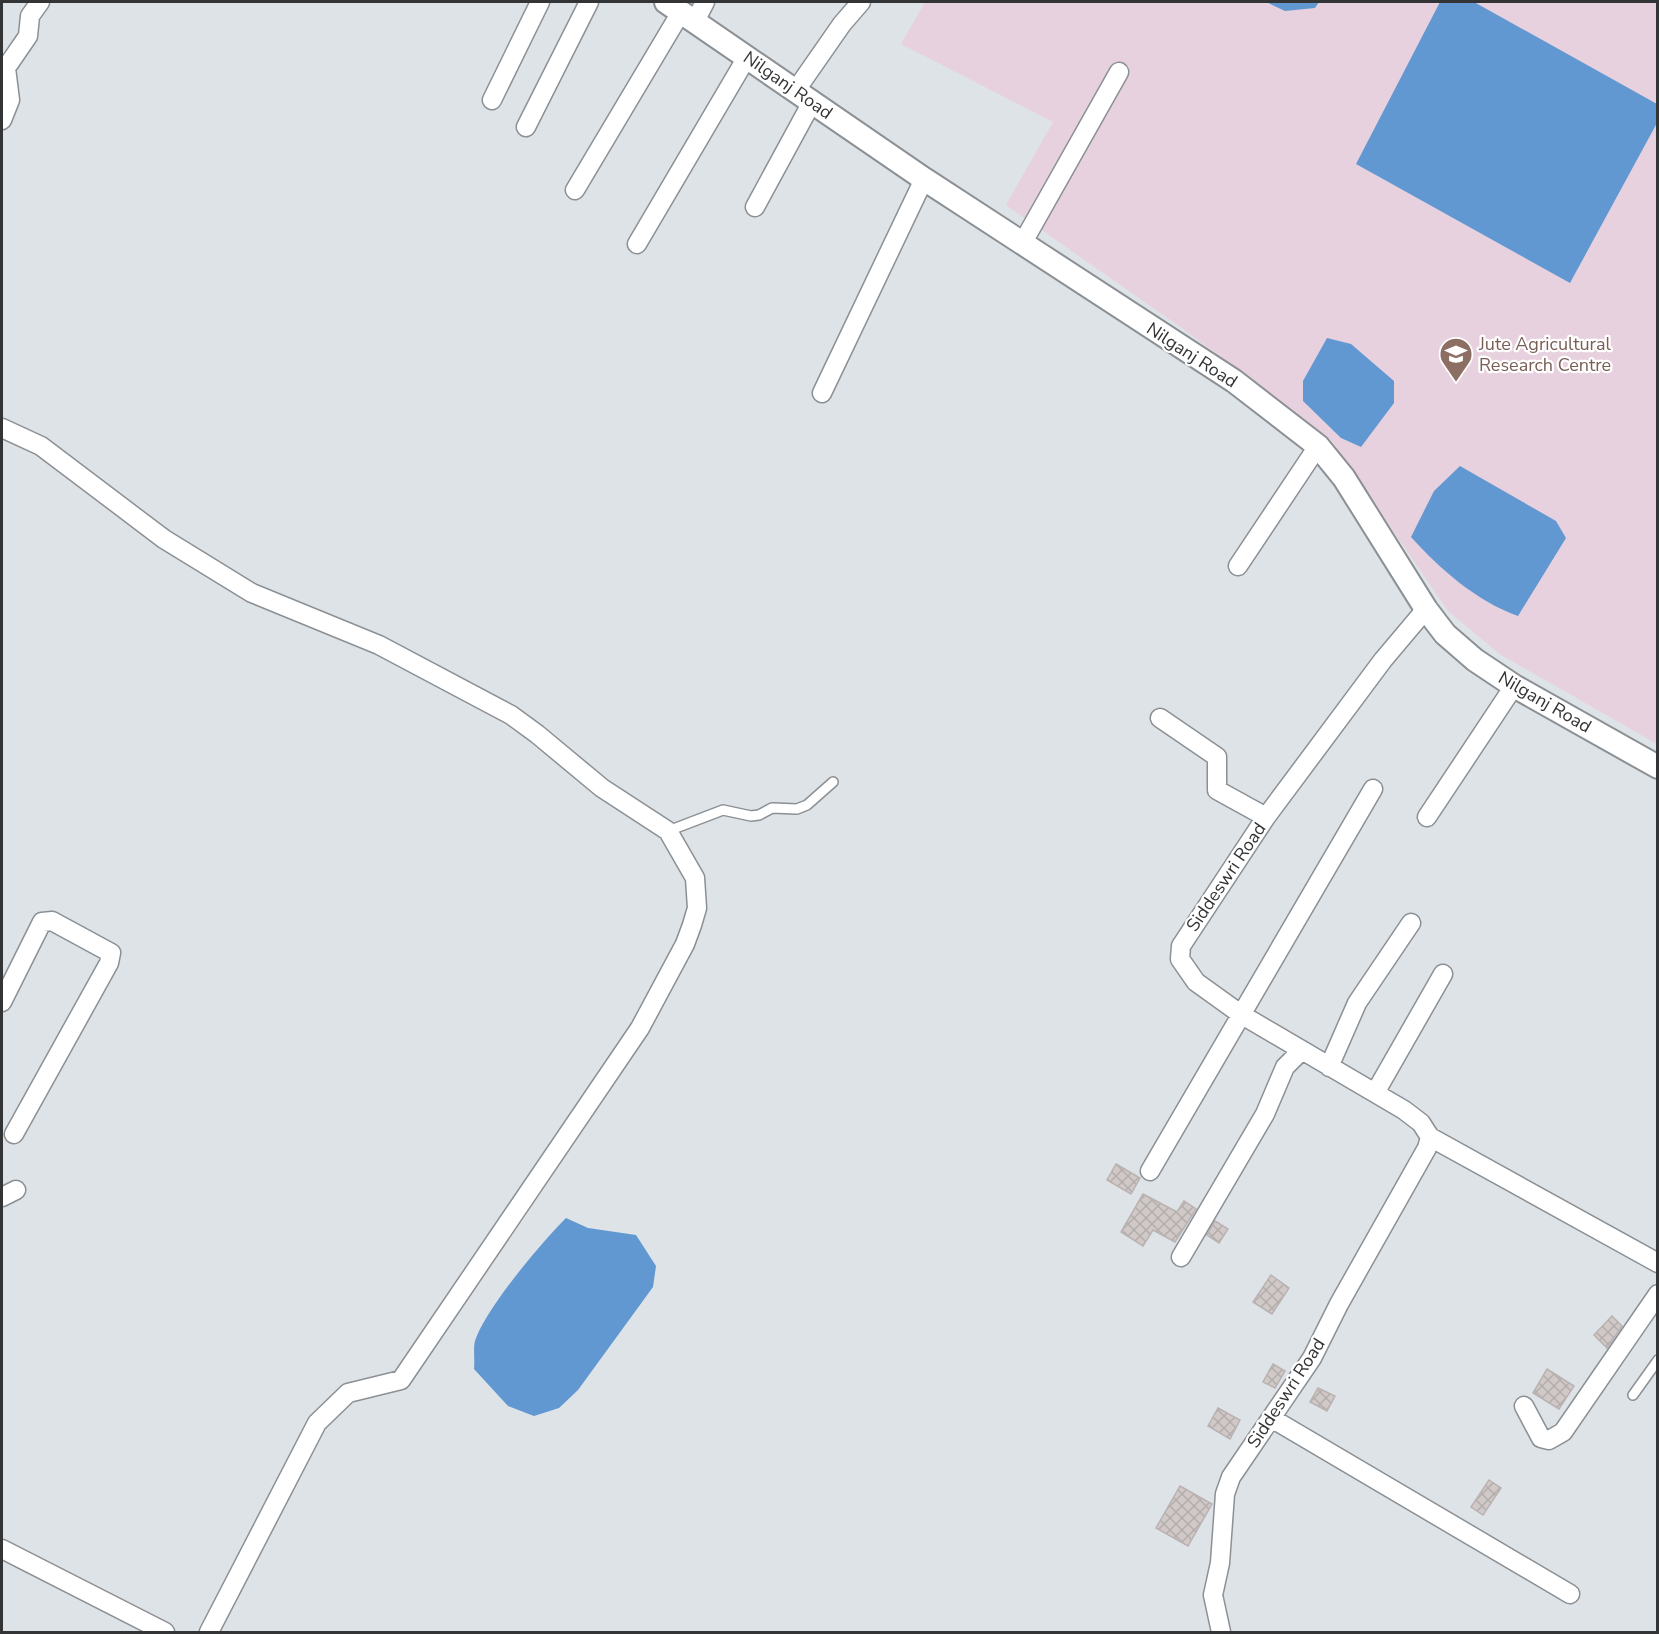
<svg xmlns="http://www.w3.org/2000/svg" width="1659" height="1634" font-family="'Nunito Sans',sans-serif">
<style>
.education{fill:#e7d1de}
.water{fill:#6198d1}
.building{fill:url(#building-cross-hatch);stroke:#b9b2b1;stroke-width:1.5}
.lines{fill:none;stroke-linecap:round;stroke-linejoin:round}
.service-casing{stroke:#8b9095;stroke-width:12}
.minor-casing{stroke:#8b9095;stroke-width:21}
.tertiary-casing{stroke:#8b9095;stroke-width:26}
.service{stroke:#fff;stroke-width:9}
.minor{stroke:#fff;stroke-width:18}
.tertiary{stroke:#fff;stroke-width:22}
.labels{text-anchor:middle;stroke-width:4.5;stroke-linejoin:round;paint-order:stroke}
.street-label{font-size:18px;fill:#333436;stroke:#fff}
.education-label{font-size:18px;fill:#785e54;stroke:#fff;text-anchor:start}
</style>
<defs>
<pattern id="building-cross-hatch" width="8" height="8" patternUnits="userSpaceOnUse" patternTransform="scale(1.5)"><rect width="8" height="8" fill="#d0c9c7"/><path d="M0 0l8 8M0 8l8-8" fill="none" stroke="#b3adac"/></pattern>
</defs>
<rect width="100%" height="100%" fill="#dee3e8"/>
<path class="education" d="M925,2H1657V744L1501,655L1448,611L1331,440L1179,326L1006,205L1053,122L901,44Z"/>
<path class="water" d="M1266,2H1319L1315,8L1285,11Z
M1440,2H1474L1657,104V123L1570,283L1356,164Z
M1327,338L1351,344L1394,381V403L1361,447L1341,438L1303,401V381Z
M1460,466L1556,521L1566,538L1518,616C1476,601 1440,569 1411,537L1434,491Z
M566,1218L588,1228L636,1235L656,1266L653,1287L578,1390L559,1408L534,1416L508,1406L474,1369C475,1360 473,1349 475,1341C486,1308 541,1243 566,1218Z"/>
<path class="building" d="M1116,1164L1140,1178L1131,1194L1107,1180Z
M1143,1194L1177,1212L1184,1201L1196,1209L1175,1242L1153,1230L1143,1246L1121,1232Z
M1215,1221L1228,1229L1219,1243L1207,1235Z
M1271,1275L1289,1288L1272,1314L1253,1302Z
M1612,1316L1622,1326L1607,1348L1594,1335Z
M1273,1364L1285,1371L1275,1388L1263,1382Z
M1547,1369L1574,1386L1559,1409L1533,1393Z
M1318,1388L1335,1396L1327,1411L1310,1402Z
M1218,1408L1240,1420L1230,1439L1208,1426Z
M1489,1480L1501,1488L1483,1515L1471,1507Z
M1180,1486L1212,1504L1188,1546L1156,1528Z"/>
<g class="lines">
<g class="service-casing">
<path id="service" d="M668,831L723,810L751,816L759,815L772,808L797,809L807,805L833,782
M1633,1395L1658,1360"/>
</g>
<g class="minor-casing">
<path id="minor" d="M695,21L705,2
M796,90L842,24L861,2
M492,100L540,2
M2,120L10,100L6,68L28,36L30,16L40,2
M526,127L589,2
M575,190L681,12
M755,207L812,102
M637,244L747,57
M1022,244L1119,72
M822,393L924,179
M2,428L41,446L164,539L252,593L379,645L511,715L537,734L602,788L668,831L695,878L697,908L692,925L685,944L640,1028L401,1380L348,1393L317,1423L209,1632
M1238,566L1318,446
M1160,718L1217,757V790L1266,817
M1427,817L1514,686
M2,1002L42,922L52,921L111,953L109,963L14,1134
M1329,1067L1357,1003L1411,923
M1375,1093L1443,974
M1430,1137L1658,1263
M1150,1171L1373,789
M2,1197L16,1190
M1181,1257L1265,1114L1285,1067L1302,1050
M1524,1406L1541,1438L1549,1440L1563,1432L1658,1294
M1271,1418L1570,1594
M2,1549L165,1632
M1221,1632L1213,1595L1220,1563L1225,1494L1231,1477L1312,1358L1339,1304L1427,1148L1430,1137L1421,1123L1404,1110L1242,1015L1196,982L1180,959L1181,946L1266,817L1383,660L1426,609"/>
</g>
<g class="tertiary-casing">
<path id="tertiary" d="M666,2L924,179L1234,381L1318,446L1344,478L1426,609L1445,634L1475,660L1514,686L1658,767"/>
</g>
<use href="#service" class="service"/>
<use href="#minor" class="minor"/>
<use href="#tertiary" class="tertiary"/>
</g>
<defs>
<g id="university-pin" transform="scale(1.725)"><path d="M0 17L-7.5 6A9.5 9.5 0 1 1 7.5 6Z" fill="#8d6e63" stroke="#fff"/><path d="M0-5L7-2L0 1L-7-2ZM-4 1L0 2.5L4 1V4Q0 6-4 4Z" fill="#fff"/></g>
</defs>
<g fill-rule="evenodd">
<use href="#university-pin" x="1456" y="354"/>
</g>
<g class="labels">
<g class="street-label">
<text transform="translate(788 85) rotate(35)" y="6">Nilganj Road</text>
<text transform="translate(1192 355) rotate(33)" y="6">Nilganj Road</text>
<text transform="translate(1545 702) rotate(30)" y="6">Nilganj Road</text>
<text transform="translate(1226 877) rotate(-56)" y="6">Siddeswri Road</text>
<text transform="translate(1286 1393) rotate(-57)" y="6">Siddeswri Road</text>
</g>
<g class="education-label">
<text x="1479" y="350">Jute Agricultural<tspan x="1479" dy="21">Research Centre</tspan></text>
</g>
</g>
<rect width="1659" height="1634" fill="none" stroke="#333436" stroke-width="6"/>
</svg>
